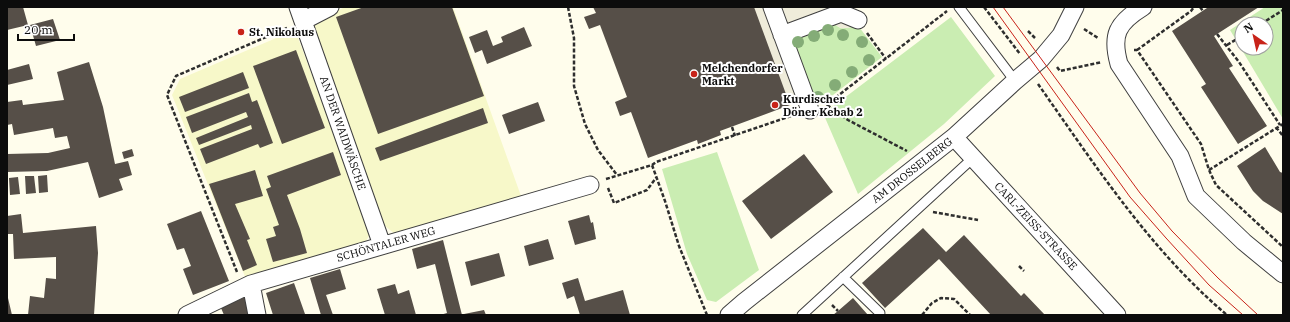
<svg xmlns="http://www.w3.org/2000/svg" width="1290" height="322" font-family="'IBM Plex Serif',serif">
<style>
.farmland{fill:#f7f8c9}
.green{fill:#caedb2;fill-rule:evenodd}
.plaza{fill:#efecda}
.building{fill:#564f48}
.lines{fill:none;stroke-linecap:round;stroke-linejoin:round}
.lane-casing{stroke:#3f3f3f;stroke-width:11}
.street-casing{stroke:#3f3f3f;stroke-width:19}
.path{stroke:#2e2e2e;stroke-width:2.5;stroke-dasharray:4 2;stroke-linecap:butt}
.lane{stroke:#fff;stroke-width:9}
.street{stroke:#fff;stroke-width:17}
.tram{stroke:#c82319;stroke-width:1}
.tree{fill:#84ac77}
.poi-dot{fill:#c82319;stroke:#fff;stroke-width:1.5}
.labels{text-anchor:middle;stroke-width:4;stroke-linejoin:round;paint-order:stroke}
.poi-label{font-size:11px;font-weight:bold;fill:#0c0c0c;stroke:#fff;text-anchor:start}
.street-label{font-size:11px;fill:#0c0c0c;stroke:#fff}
</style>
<rect width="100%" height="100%" fill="#fffdec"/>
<path class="farmland" d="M345,7H453L521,196L395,234L385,226L313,33L316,21Z
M295,30L371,232L365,243L246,279L172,95L180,79Z"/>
<path class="green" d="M1265,7H1283V119L1230,30ZM1242,24H1266V48H1242Z
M951,17L995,76L944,124L858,194L823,113L835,105Z
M832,20C841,32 844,29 856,23L882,57L824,102L812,106L787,36Z
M717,152L759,270L716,302L707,300L687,254L662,169Z"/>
<path class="plaza" d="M745,7H856L859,15L853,26L849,28H841L837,26L833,23L787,36L806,99L782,108Z"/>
<path class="building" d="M7,7H23L28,25L7,30Z
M364,7H452L484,96L378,134L336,17Z
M593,7H754L790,105L720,131L721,135L698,144L697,140L648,158L631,112L620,116L615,102L627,97L600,25L589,29L584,17L596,13Z
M1206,7H1259L1214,36L1233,66L1229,68L1267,126L1238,144L1201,87L1206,84L1172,31L1207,8Z
M53,19L60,40L36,46L30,25Z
M524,27L532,46L487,64L482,50L475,53L469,37L487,30L493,46L503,42L501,37Z
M296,50L325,128L282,144L253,66Z
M89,62L103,107L115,164L128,161L132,175L119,179L123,190L99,198L88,162L47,171L7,172V154L48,153L70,148L67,136L55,138L53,128L14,135L12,124L7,125V102L22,100L23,105L64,100L57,72Z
M29,64L33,79L7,85V70Z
M243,72L249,88L185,112L179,97Z
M249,93L252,102L257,100L273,143L260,148L258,144L206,164L200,149L252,129L251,125L199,145L196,138L248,117L246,112L192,133L186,117Z
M538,102L545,121L509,134L502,115Z
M483,108L488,123L380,161L375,148Z
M1265,147L1280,172L1283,173V214L1263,201L1253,191L1237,166Z
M132,149L134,156L124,159L122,152Z
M333,152L341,175L287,195L300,229L307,253L273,262L266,239L276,236L273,227L279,225L266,189L271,187L267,176Z
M804,154L833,192L771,239L742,201Z
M255,170L263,196L235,204L250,239L247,240L257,265L243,271L209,184Z
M47,175L48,192L39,193L38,176Z
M25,176H34L36,193L26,194Z
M18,177L20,194L10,195L9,178Z
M201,211L229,281L193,295L183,269L191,266L184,248L177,250L167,224Z
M21,214L23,233L96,226L98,253L94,315H28L30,296L44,298L46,278L56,279V257L14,259L13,234H7V216Z
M589,215L591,223L593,222L596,239L575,245L568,221Z
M923,228L946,252L964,235L1021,296L1024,293L1045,315H991L939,259L885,308L862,283Z
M548,239L554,259L529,266L524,246Z
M443,240L448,260L462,315H440L447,313L435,264L417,269L412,249Z
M499,253L505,276L471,286L465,262Z
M340,269L346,289L326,295L333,315H321L310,278Z
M578,278L585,301L623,290L630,315H580L574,296L567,299L562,283Z
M294,283L305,314L302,315H273L266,293Z
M395,284L398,294L409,290L416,315H385L377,289Z
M245,297L250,315H224L221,308Z
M7,298H8L12,315H7Z
M853,298L868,315H833L838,311Z
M484,310L486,315H464V314Z"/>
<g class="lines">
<g class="lane-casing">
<path id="lane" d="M959,7L1015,81
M843,277L880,313
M802,315L973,158"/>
</g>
<g class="street-casing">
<path id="street" d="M298,7L382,245
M772,7L810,110
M1143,7C1117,23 1111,35 1119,64L1180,156L1196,196L1244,242L1283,274
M303,21L330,7
M782,35L841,13L858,20
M954,137L1117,315
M251,284L257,315
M187,315L251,284L590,185
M729,315L744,302L954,137L1015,81L1041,59L1061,35L1075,7"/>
</g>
<path class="path" d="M568,7L574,38V86L585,124L598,150L617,175
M984,7L1020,54
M1200,7L1203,11
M1261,24L1283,10
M1084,29L1098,38
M1028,31L1035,38
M867,33L886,59
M1217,34L1239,62L1280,125
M1227,45L1242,36
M1134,50H1137L1201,144L1209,170L1216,185L1283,247
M1137,50L1191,11L1194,7
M1057,67L1060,71L1102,62
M1038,84C1095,165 1150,250 1227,315
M826,105L947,11
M827,105L848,120L907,151
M732,127L735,136
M1276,127L1283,136
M652,165L665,201L679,246L707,315
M1209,170L1283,124
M606,179L652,165L656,162L794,115
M608,188L614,203L647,190L656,178
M933,212L978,220
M1019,266L1024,271
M237,272L167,95L176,76L287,28
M832,305L838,311
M922,315L932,303L941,298L954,299L970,315"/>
<use href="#lane" class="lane"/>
<use href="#street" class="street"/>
<path class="tram" d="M993,7L1130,197L1166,238L1209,285L1243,315
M1003,7L1140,193L1172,231L1218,278L1258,315"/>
</g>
<g class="tree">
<circle cx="828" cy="30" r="6"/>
<circle cx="843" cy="35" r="6"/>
<circle cx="814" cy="36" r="6"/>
<circle cx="798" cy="42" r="6"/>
<circle cx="862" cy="42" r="6"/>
<circle cx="869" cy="60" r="6"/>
<circle cx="852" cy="72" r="6"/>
<circle cx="835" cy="85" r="6"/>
<circle cx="818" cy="97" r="6"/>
</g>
<g class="poi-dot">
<circle cx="241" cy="32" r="4"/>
<circle cx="694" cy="74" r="4"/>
<circle cx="775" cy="105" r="4"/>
</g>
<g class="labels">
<g class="poi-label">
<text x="249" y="36">St. Nikolaus</text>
<text x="702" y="72">Melchendorfer<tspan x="702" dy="13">Markt</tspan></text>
<text x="783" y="103">Kurdischer<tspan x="783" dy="13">Döner Kebab 2</tspan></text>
</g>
<g class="street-label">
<text transform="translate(343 133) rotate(71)" y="4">AN DER WAIDWÄSCHE</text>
<text transform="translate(912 170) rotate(-38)" y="4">AM DROSSELBERG</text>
<text transform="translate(1036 226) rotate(47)" y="4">CARL-ZEISS-STRASSE</text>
<text transform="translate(386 244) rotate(-16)" y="4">SCHÖNTALER WEG</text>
</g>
</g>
<rect width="1290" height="322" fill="none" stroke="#0c0c0c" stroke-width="16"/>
<g transform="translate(1254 36) rotate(326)"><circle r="19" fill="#ffffff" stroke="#9e9e9e"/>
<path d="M0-3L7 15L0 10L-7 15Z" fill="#c82319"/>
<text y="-6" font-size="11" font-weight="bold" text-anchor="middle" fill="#0c0c0c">N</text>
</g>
<path d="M18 34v6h56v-6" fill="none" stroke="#0c0c0c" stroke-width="2"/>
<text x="24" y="34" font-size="12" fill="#0c0c0c" stroke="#ffffff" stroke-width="3" paint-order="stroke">20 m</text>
</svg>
